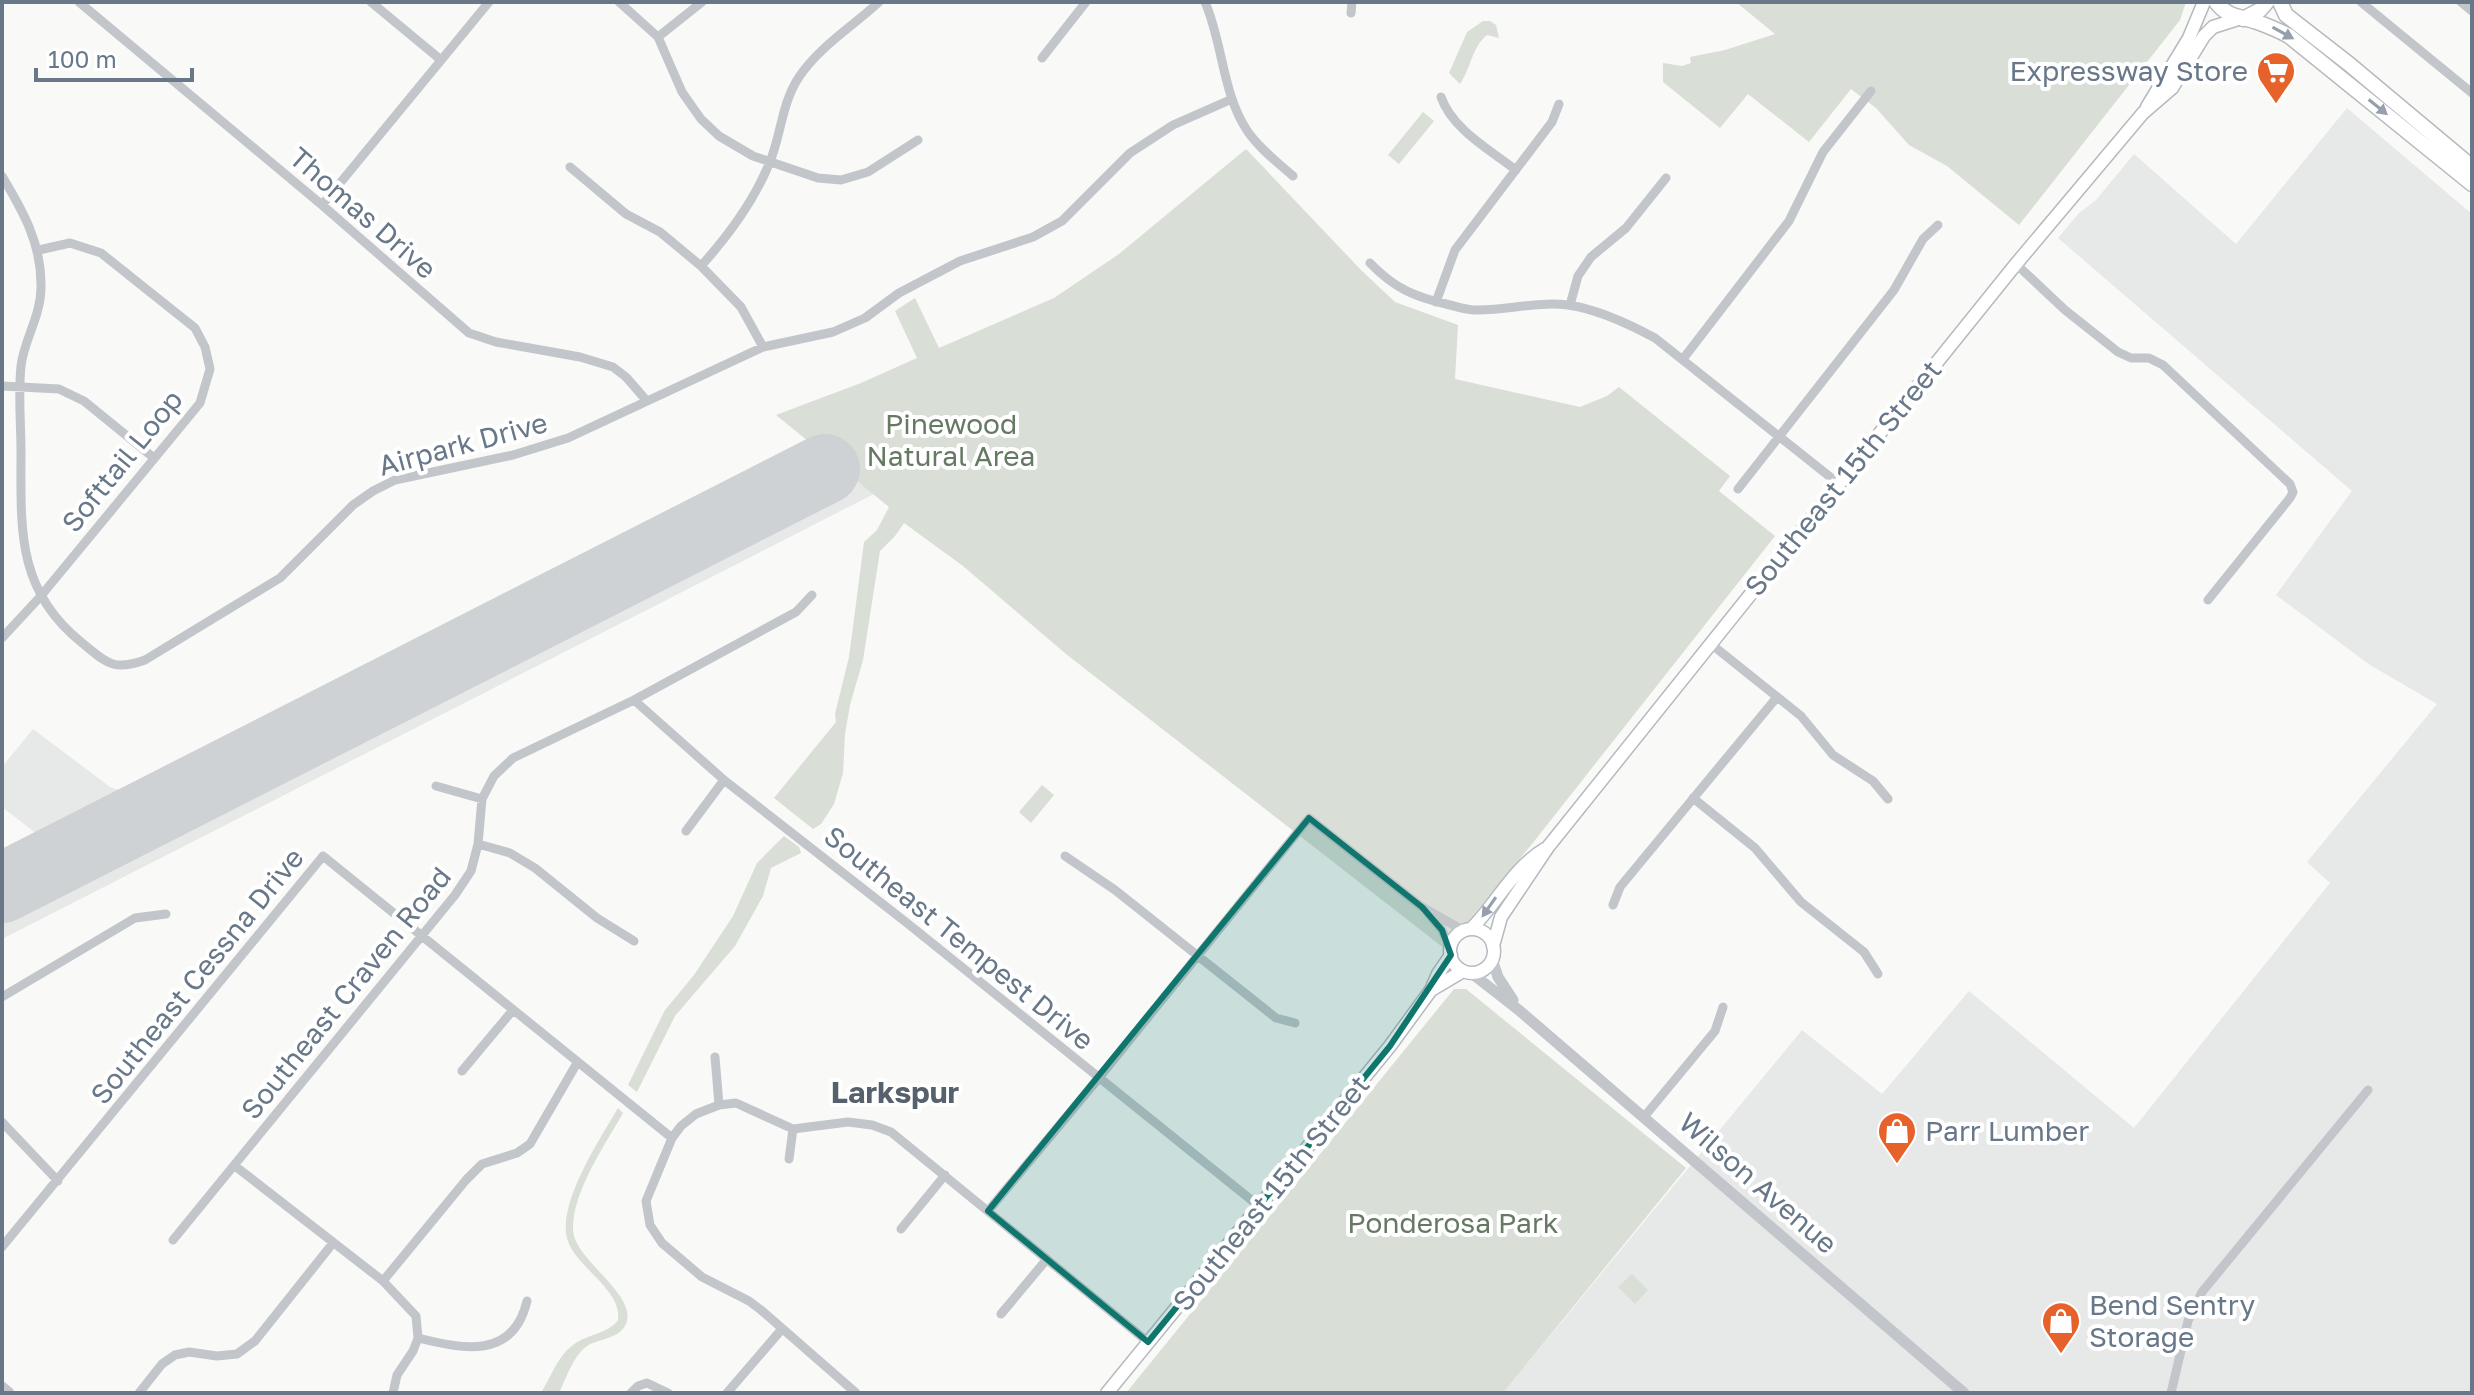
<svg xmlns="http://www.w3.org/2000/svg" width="2474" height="1395" font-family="'Golos Text',sans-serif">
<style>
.built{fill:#e7e8e8}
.green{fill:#d9ded6}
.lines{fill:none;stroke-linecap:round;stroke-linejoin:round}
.runway{stroke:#ced2d4;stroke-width:70}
.secondary-casing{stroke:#b5bac0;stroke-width:15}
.primary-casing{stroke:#b6babf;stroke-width:17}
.minor{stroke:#c2c6cb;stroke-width:9}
.tertiary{stroke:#c2c6cb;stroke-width:11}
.secondary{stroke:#fff;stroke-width:12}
.primary{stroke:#fff;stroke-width:14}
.oneway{fill:#95a0ac}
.marked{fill:#0f766e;fill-opacity:0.2;stroke:#0f766e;stroke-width:6;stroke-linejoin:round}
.labels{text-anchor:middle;stroke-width:8;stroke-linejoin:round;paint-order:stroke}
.poi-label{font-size:28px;fill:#687889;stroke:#fff;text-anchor:start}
.street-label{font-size:28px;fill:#687889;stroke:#fff}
.park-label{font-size:28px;fill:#667a63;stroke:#fff}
.neighbourhood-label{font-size:30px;font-weight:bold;fill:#56616d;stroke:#fff}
</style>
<rect width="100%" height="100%" fill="#f9f9f7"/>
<path class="built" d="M2347,108L2472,214V1393H1503L1802,1030L1882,1094L1969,991L2134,1128L2330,883L2307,862L2437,704L2370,665L2276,595L2352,491L2058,238L2079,213L2096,200L2134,154L2236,244Z
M819,449L874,494L2,939V864L46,841L2,807V767L33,729L110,787L122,791H140L391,662Z"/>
<path class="green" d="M1736,2H2186L2180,20L2019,225L1947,166L1909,145L1876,108L1851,89L1809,142L1748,94L1720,128L1663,82V63L1682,66L1691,63L1690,57L1725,50L1775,34Z
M1483,21H1490L1496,25L1499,38L1487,35C1472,47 1471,68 1460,84L1449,73L1467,32Z
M1423,112L1434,121L1399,164L1388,155Z
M1246,149L1361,270L1395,302L1458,325L1455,379L1580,407L1607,396L1619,387L1730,476L1719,491L1775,536L1532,844L1445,949L1066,654L963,566L904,523L895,536L880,551L863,660L850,705L845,734L843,773L834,804L821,824L813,829L774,798L836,722L835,714L849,657L864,542L877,530L889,507L776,415L861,383L917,358L895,311L915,298L939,348L1054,298L1119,254Z
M1042,785L1054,795L1031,823L1019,812Z
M784,836L799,847L801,853L771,868L763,896L735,946L675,1016L637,1092L628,1085L665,1010L694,975L733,916L757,863Z
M1454,989H1466L1686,1168L1503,1393H1126Z
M618,1108L623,1113C605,1145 572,1192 573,1230C574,1259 634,1292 627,1321C622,1339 600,1338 587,1346C573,1356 566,1379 559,1393H541C551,1377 557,1357 573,1345C587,1334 608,1334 618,1320C622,1288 574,1267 567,1238C558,1202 600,1139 618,1108Z
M1632,1274L1648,1290L1635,1304L1618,1287Z"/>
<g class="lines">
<path class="runway" d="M2,888L825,469"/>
<g class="secondary-casing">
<path id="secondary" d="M2147,107L2189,38L2204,2
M1471,929C1497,903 1513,868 1545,849
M1450 951a22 22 0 1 1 44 0a22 22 0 1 1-44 0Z
M1493,946L1501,917L1548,847L1839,484L2016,264L2143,113L2172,88L2204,36L2213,27L2238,19
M1431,990L1463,971
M1107,1393L1390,1046L1431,990L1438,974L1451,955"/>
</g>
<g class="primary-casing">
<path id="primary" d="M2216,2C2228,18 2240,16 2257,22C2268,26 2278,30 2289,36L2472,184
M2280,2L2286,15L2349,64L2472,167
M2243,19L2260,10L2267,2"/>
</g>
<path class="minor" d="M79,2L322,205L469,333L496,342L580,357L613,367L626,377L646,400
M371,2L441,60
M619,2L658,37L682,92L701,119L719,136L753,156L818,178L841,180L868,172L918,140
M1205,2C1223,43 1222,94 1248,132C1260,149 1277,162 1293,176
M2361,2L2472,93
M2461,2L2472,11
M1351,13L1352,2
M658,37L702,2
M1042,58L1086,2
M1441,97C1452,129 1490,150 1516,170
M570,167L626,214L660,232L701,266L741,307L763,347
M2,176C23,211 41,243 41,284C42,315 24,339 21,366C18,395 21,424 21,452C21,527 16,590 81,642C106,662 112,672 145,660L280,578L353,505L373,491L395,480L513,455L568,438L763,347L833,332L865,318L899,293L960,261L1033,237L1062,221L1130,153L1173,125L1232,99
M322,205L489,2
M1370,263C1395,289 1415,297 1450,305C1458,307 1467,310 1475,310C1506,311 1536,301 1568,305C1597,309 1629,324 1655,338L1839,484
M2016,264L2065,310L2118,352L2131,358H2149L2163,365L2290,484L2293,492L2290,498L2208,600
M701,266C729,235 753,203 769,164C781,137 781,104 799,77C820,46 852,27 879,2
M1436,302L1455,250L1552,122L1559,104
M1570,305L1578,276L1591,257L1626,228L1666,178
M1683,359L1789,221L1823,152L1871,91
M2,386L59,389L84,401L154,458
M1738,489L1894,290L1923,239L1938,225
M2,638L40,597L200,403L210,369L205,347L195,328L101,253L70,243L39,250
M1711,644L1801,716L1833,755L1873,781L1888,799
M634,700L724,780L907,923L1260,1207
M436,786L482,799
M1693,798L1755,848L1801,902L1864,952L1878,974
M686,831L724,780
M478,844L510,853L535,868L597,918L634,941
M1065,856L1115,890L1276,1018L1295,1023
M1613,905L1620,887L1777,697
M1427,912L1442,930L1450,947
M2,997L135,918L166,914
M715,1057L719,1105
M462,1071L513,1010
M1644,1117L1715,1031L1723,1007
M2,1122L58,1181
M789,1159L793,1129
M235,1166L383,1281L416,1316L418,1338L413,1351L397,1375L393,1393
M988,1211L1098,1079L1309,818L1422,907L1464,931
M901,1229L945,1175
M173,1240L455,895L471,871L478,844L482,799L494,776L513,758L634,700L796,612L812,595
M2,1247L323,856L672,1138
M383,1281L466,1180L482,1164L517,1153L530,1144L577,1063
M1001,1314L1047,1259
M418,1338C463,1349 513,1360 527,1301
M139,1393L162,1364L175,1355L189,1352L217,1356L237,1354L255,1341L333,1243
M631,1393L638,1386L647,1383L668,1393
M727,1393L782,1329
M856,1393L761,1310L749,1301L702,1277L662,1243L650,1225L646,1201L672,1138L681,1126L696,1114L719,1105L736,1103L793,1129L848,1122L872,1125L891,1132L1148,1342
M2171,1393L2188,1321L2202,1292L2368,1090"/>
<path class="tertiary" d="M1492,959L1498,977L1513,1000
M1470,972L1520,1011L1964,1393
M2,1387L9,1393"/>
<use href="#secondary" class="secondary"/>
<use href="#primary" class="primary"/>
</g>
<defs><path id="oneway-solid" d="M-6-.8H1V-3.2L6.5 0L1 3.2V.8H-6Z" transform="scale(2)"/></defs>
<g class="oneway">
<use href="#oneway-solid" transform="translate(2283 33) rotate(29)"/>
<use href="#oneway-solid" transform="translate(2378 107) rotate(39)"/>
<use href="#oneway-solid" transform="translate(1489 907) rotate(125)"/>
</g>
<path class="marked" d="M1309,818L1422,907L1442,930L1451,955L1390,1046L1148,1342L988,1211Z"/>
<defs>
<g id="supermarket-pin" transform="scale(2)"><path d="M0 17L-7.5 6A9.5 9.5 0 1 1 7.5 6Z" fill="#e6622a" stroke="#fff"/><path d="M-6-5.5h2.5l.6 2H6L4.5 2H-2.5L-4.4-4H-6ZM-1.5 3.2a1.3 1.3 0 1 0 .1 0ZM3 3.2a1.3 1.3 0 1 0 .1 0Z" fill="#fff"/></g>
<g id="shop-pin" transform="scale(2)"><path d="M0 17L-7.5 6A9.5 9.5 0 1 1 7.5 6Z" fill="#e6622a" stroke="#fff"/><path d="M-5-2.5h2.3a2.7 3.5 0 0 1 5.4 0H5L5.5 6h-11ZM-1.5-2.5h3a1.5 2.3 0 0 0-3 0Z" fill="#fff"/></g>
</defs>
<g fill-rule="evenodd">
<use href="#supermarket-pin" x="2276" y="71"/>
<use href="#shop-pin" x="1897" y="1131"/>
<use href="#shop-pin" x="2061" y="1321"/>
</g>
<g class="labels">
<g class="poi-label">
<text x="2248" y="81" text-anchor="end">Expressway Store</text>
<text x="1925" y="1141">Parr Lumber</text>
<text x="2089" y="1315">Bend Sentry<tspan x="2089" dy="32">Storage</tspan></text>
</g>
<g class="street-label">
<text transform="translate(363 213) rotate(41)" y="10">Thomas Drive</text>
<text transform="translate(463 444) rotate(-15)" y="10">Airpark Drive</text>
<text transform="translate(122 461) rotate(-51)" y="10">Softtail Loop</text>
<text transform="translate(1843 478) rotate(-51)" y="10">Southeast 15th Street</text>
<text transform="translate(959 938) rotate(39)" y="10">Southeast Tempest Drive</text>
<text transform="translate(197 976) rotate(-51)" y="10">Southeast Cessna Drive</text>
<text transform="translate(346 993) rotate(-51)" y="10">Southeast Craven Road</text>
<text transform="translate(1758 1183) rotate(41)" y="10">Wilson Avenue</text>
<text transform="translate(1271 1193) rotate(-51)" y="10">Southeast 15th Street</text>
</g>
<g class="park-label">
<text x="951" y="434">Pinewood<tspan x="951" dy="32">Natural Area</tspan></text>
<text x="1453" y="1233">Ponderosa Park</text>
</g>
<g class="neighbourhood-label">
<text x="895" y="1103">Larkspur</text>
</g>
</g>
<rect width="2474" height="1395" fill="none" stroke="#687889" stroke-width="8"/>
<path d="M36 68v12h156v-12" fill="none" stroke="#687889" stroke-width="4"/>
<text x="48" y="68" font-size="24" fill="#687889" stroke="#ffffff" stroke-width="6" paint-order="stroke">100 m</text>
</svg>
